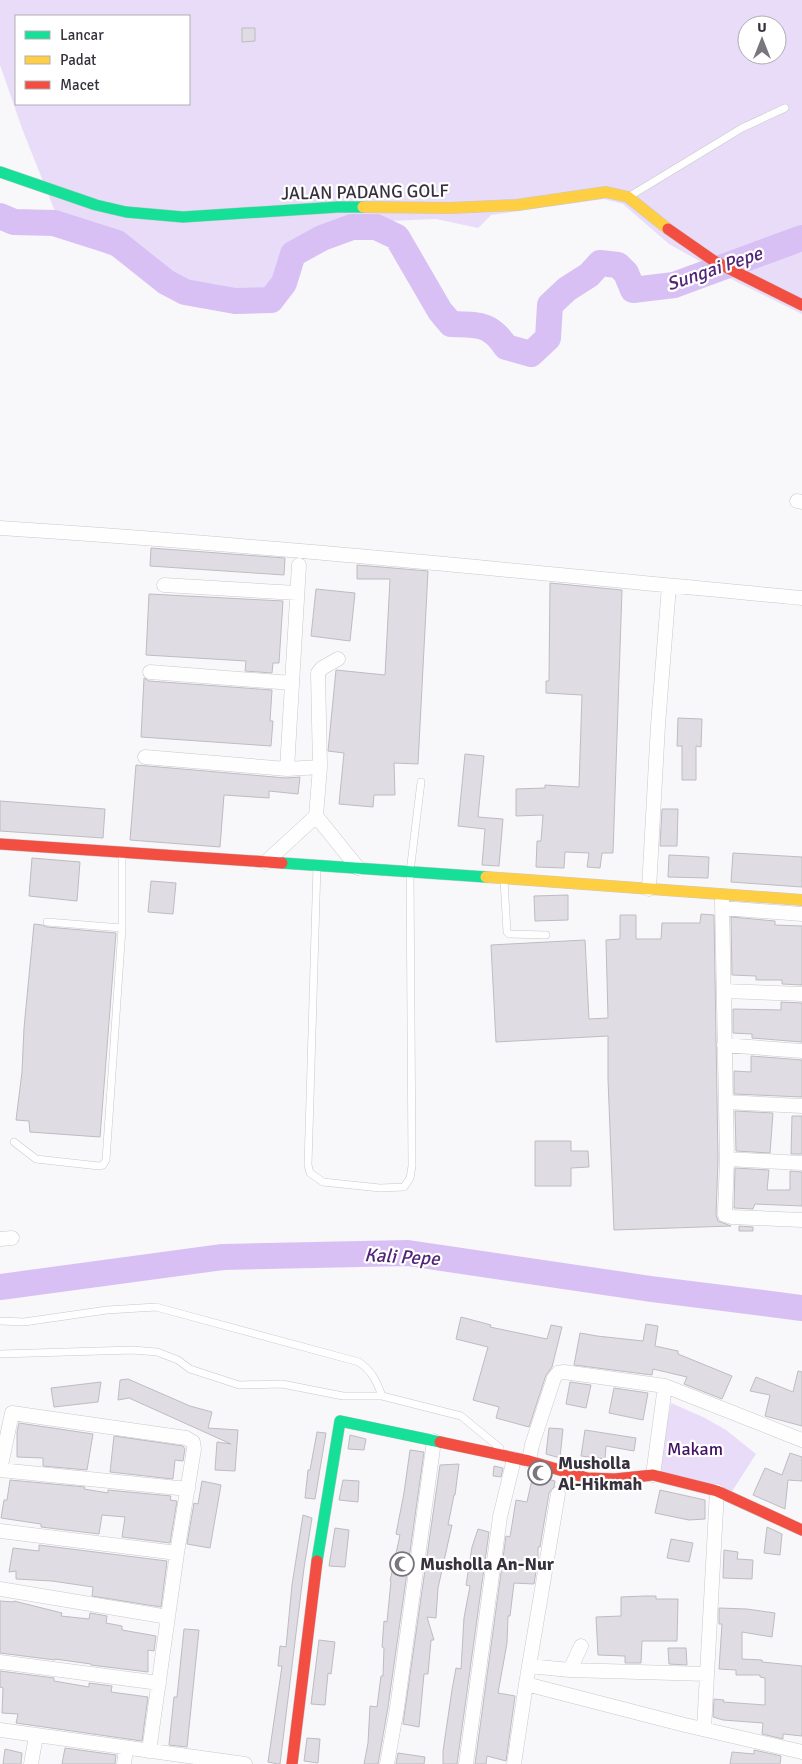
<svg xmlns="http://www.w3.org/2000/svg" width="802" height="1764" font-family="Signika,sans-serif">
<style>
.green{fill:#e9dcf9;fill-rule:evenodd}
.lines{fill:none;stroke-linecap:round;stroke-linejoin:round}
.river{stroke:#d8c0f4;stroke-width:26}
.building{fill:#dfdde3;stroke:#bebcc1}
.lane-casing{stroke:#cac7cd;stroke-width:8}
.street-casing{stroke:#cac7cd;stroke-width:15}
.fast-casing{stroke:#cac7cd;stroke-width:12}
.slow-casing{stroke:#cac7cd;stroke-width:12}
.jam-casing{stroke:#cac7cd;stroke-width:12}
.lane{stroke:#fefefe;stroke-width:7}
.street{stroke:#fefefe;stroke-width:14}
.fast{stroke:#16e098;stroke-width:11}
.slow{stroke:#ffcf43;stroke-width:11}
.jam{stroke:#f24e42;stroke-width:11}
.labels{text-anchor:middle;stroke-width:4.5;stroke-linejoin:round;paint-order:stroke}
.street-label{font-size:18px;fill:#36313c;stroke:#fff}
.park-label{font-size:18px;fill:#431267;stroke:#fff}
.poi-label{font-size:18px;font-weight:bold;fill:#36313c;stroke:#fff;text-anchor:start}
.water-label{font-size:19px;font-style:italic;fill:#522579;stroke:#fff}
</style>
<rect width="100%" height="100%" fill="#f8f7fa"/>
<path class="green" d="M0,0H802V314L737,282L669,244L623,204L604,199L491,215L478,228L436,219L343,223L332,247L312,244L299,255L290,278L281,291L244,295L215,284L192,283L119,259L88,246L91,227L58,219L23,131L0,65ZM16,16H189V104H16ZM747,25H777V55H747Z
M671,1403L703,1417L726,1430L756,1454L731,1493L662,1471L659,1464Z"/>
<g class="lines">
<path class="river" d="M0,216L14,222L54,223L117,243L166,282L185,292L235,301L271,300L284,283L293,254L322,238L352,227H376L397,237L440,311L451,324C479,325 490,323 506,347L531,354L548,338L550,305L567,289L589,275L600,263L618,265L626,273L633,290L674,285L802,238
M0,1287L223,1257L408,1253L651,1289L802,1308"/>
</g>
<path class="building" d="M242,28H255V41L242,42Z
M151,548L285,558L284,575L150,566Z
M357,565L428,571L418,764L394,763L395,795H374L373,807L339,804L344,753L328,751L336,670L385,675L390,579H357Z
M550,583L622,590L613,853H602L600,868L587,867L589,853L565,852L564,868L536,867L537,841H541L543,815L516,816V789L545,788V785L579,787L582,695L546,693V681H549Z
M316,589L355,593L350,641L311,636Z
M149,594L283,601L279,663H273L272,673L245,671L246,661L146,655Z
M144,678L149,681L272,690L270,721H273L271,746L141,737Z
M678,718L702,719L701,747L696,746V780H682V746H677Z
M465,754L484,756L478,817L503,819L499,866L482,865L485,829L458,826Z
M136,765L286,778L300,777L298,794L269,791V798L224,795L220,847L130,840Z
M0,801L105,809L103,838L0,831Z
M662,809H678L677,846H660Z
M733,853L802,857V887L731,882Z
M669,855L709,857L708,878L668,877Z
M32,858L80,862L77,901L29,896Z
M151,881L176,883L173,914L148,912Z
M568,895V920L535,921L534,896Z
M701,914L714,915L718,1159L716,1215L718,1221L731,1226L614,1230L608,1079V1036L496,1042L491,945L585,940L589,1019L608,1018L606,940L620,939V915H636V939H661L662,923H700Z
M731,917L775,921V925L802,926V985L782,984V980H756V976L732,975Z
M34,924L42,925L47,927L116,933L100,1137L30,1132L29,1121L16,1120L22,1072L24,1028Z
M781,1002L802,1003V1042L752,1038V1034L733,1033V1009L781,1010Z
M751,1056L802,1060V1097L734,1094V1071L751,1072Z
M735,1111L773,1113L770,1153L736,1151Z
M792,1116H802V1154H791Z
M535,1141H571V1151H588L589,1167L571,1168V1186H535Z
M735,1168L769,1170L767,1190H790V1171L802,1172V1206L755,1204L753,1209L734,1208Z
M739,1226L753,1227V1231H739Z
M461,1317L491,1325L490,1327L547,1339L551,1325L562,1327L552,1367L546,1375L529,1427L496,1418L499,1407L473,1400L488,1347L456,1339Z
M646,1324L658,1326L655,1346L678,1351V1354L732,1376L722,1399L684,1384L687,1377L653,1369L652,1375L574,1365L580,1333L597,1336L643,1341Z
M798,1371L802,1372V1426L765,1416L770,1395L750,1391L756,1377L793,1392Z
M128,1379L190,1406L212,1412L208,1428L238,1430L235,1471L215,1470L217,1442L231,1444L129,1398L118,1400L120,1380Z
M101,1382L98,1402L54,1407L51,1388Z
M570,1382L591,1385L586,1408L566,1404Z
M614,1388L648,1393L643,1420L609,1413Z
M19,1423L93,1434L87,1470L43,1466V1458L17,1457V1432Z
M549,1428L563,1429L560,1458L546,1454Z
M585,1430L636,1438L634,1451L606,1446L605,1459L581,1456Z
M317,1432L326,1433L315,1499L305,1498L308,1470H310Z
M350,1435L366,1439L364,1450L348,1449Z
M114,1436L183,1446L185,1449L183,1461L175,1460L173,1479L110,1472Z
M410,1450L424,1452L388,1707L378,1764H364L368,1743L370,1706L377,1707L381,1676H383L384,1648L382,1647L384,1621L387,1622L391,1581H390L400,1535L396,1534L404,1493Z
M790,1453L802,1457V1481L788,1480L785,1509L753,1495L765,1468L782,1475Z
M459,1464L455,1495H454L448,1525H452L438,1588L436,1618L427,1617L434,1640H431L428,1674H424L419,1727L403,1724L440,1465Z
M494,1466L503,1468L501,1477L493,1476Z
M533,1475L555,1481L554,1487L549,1493L540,1547H538V1559L534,1584L514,1583L510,1616H508L507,1643L498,1693L515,1696L506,1761L487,1756L486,1764H475L506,1536L510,1537L516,1500L527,1502Z
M10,1480L85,1487L84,1489L108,1493V1490L171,1496L170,1500L177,1501L170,1543L122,1537L125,1517L102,1515L99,1534L41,1527V1524L1,1518L4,1500H7Z
M343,1480L359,1481L358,1502L339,1500Z
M202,1481L221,1485L210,1548L187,1544L194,1503L198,1504Z
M660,1490L705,1500V1519L689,1520L655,1513Z
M303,1515L312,1518L304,1568L280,1764H278L268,1762L282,1666H278L280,1646L286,1647L292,1585Z
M767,1527L782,1534L780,1555L764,1553Z
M335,1528L349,1530L345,1567L329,1566Z
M478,1529L489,1532L457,1764H443V1751L452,1690L456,1668L461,1669L464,1618L470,1586L466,1585L472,1547Z
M671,1539L693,1543L689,1562L667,1558Z
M39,1545L167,1561L161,1607L92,1596L93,1587L52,1581L16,1579V1571L9,1572L13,1548L39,1551Z
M724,1550L738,1552L737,1559L753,1560L752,1579L723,1578Z
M645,1596H656V1599H678L677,1641H642L641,1663H625V1656L598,1655L596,1617L621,1616V1597Z
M0,1601L14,1602V1601L62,1613L61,1616L89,1619L90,1613L107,1616L106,1623L122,1626V1630L156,1636L154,1651L148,1650V1672L91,1665V1664L55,1659V1660L0,1653Z
M719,1608L747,1609L775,1613L772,1637L742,1632V1659L762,1660V1662L802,1666V1736L783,1734V1739L762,1734L763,1723L723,1720L713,1717L714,1699L724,1700L723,1702L765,1705V1678L760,1677V1675H736V1670L719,1669L722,1624H719Z
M184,1629L199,1630L187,1747L169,1745L174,1697H177Z
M319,1640L335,1642L331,1674L328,1673L325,1705L311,1704Z
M668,1648H686L687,1665L669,1664Z
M0,1671L54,1678V1681L89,1687V1683L112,1686L111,1692L148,1697L142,1741L16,1723L18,1714L2,1713L3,1688L0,1687Z
M307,1738L320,1739L318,1763L304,1761Z
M65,1748L116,1755L115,1764H62Z
M5,1749L22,1753L21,1764H3Z
M754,1750L781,1756L780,1764H730L732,1752L754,1754Z
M398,1753L425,1757L424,1764H396Z"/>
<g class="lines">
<g class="lane-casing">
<path id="lane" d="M630,196L742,128L785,108
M317,866L308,1165L310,1173L323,1182L380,1188L404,1187L410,1178L412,1166L410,872L421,782
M504,880L507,932L509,934L546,935
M47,922L122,928
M14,1142L36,1159L99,1166L103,1165L106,1160L122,928V853
M0,1321L24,1322L107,1310L156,1307L359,1362C372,1371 377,1382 382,1396
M0,1354L133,1350L157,1352L178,1360L190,1369L239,1385L282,1384L343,1396H382L461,1416L500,1448"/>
</g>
<g class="street-casing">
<path id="street" d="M797,501L802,502
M0,528C268,545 535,573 802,598
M164,585L297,593
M338,659L322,668L318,673L320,767L316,816L358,868
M150,672L292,683
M145,757L287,769L320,767
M287,769L299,565
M266,862L316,816
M649,889L658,725L669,586
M722,901L727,1159L725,1212V1215L732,1217L802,1220
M722,908L802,914
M724,991L802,994
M724,1045L802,1051
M726,1102L802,1106
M727,1159L802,1163
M0,1239L12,1238
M529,1461L532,1445L554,1378L558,1373L564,1372L665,1386L802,1440
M653,1475L665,1386
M0,1531L177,1553
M0,1589L168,1617
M0,1662L159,1683
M529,1666L570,1670L707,1674
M570,1670L581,1646
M526,1684L558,1494
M704,1729L717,1491
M0,1730L245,1764
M149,1751L177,1553L194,1449L193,1442L186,1438L12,1413L0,1470L188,1489
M31,1764L36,1736
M124,1764L126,1748
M387,1764L397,1708L434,1441
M466,1764L500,1517L514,1459
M514,1764L526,1684L685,1725L802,1752"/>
</g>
<g class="fast-casing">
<path id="fast" d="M0,172L96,205L126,212L183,217L338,207H363
M282,863L486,877
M317,1561L340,1421L440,1442"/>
</g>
<g class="slow-casing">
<path id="slow" d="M363,207L450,208L517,205L606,192L628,197L668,229
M486,877L802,900"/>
</g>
<g class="jam-casing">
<path id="jam" d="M668,229L714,261L802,305
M0,844L282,863
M440,1442L529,1461L587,1478L615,1479L653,1475L717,1491L802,1530
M292,1764L317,1561"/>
</g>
<use href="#lane" class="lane"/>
<use href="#street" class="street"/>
<use href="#fast" class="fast"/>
<use href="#slow" class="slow"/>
<use href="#jam" class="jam"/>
</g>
<defs>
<g id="mosque-ring" transform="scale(1.25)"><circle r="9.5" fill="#fff" stroke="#7a767e" stroke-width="1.5"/><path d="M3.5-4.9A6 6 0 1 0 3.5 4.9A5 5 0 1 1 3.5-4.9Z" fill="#7a767e"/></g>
</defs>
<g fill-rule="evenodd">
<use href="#mosque-ring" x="540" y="1473"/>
<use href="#mosque-ring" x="402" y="1564"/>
</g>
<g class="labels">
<g class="street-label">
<text transform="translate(365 192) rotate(-1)" y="6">JALAN PADANG GOLF</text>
</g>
<g class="park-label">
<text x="695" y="1455">Makam</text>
</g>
<g class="poi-label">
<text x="558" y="1469">Musholla<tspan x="558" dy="21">Al-Hikmah</tspan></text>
<text x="420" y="1570">Musholla An-Nur</text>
</g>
<g class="water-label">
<text transform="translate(714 268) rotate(-19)" y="7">Sungai Pepe</text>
<text transform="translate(402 1256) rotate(3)" y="7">Kali Pepe</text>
</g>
</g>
<rect x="15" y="15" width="175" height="90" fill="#ffffff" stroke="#afadb1"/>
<rect x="25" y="31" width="25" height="8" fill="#16e098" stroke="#afadb1"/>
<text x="60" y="40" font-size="15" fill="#36313c">Lancar</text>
<rect x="25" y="56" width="25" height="8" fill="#ffcf43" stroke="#afadb1"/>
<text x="60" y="65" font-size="15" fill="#36313c">Padat</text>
<rect x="25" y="81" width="25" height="8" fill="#f24e42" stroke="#afadb1"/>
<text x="60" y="90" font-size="15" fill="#36313c">Macet</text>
<g transform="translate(762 40)"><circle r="24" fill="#ffffff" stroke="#afadb1"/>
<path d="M0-4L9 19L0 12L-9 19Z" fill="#7a767e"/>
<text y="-8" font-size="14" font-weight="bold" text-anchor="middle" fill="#36313c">U</text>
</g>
</svg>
